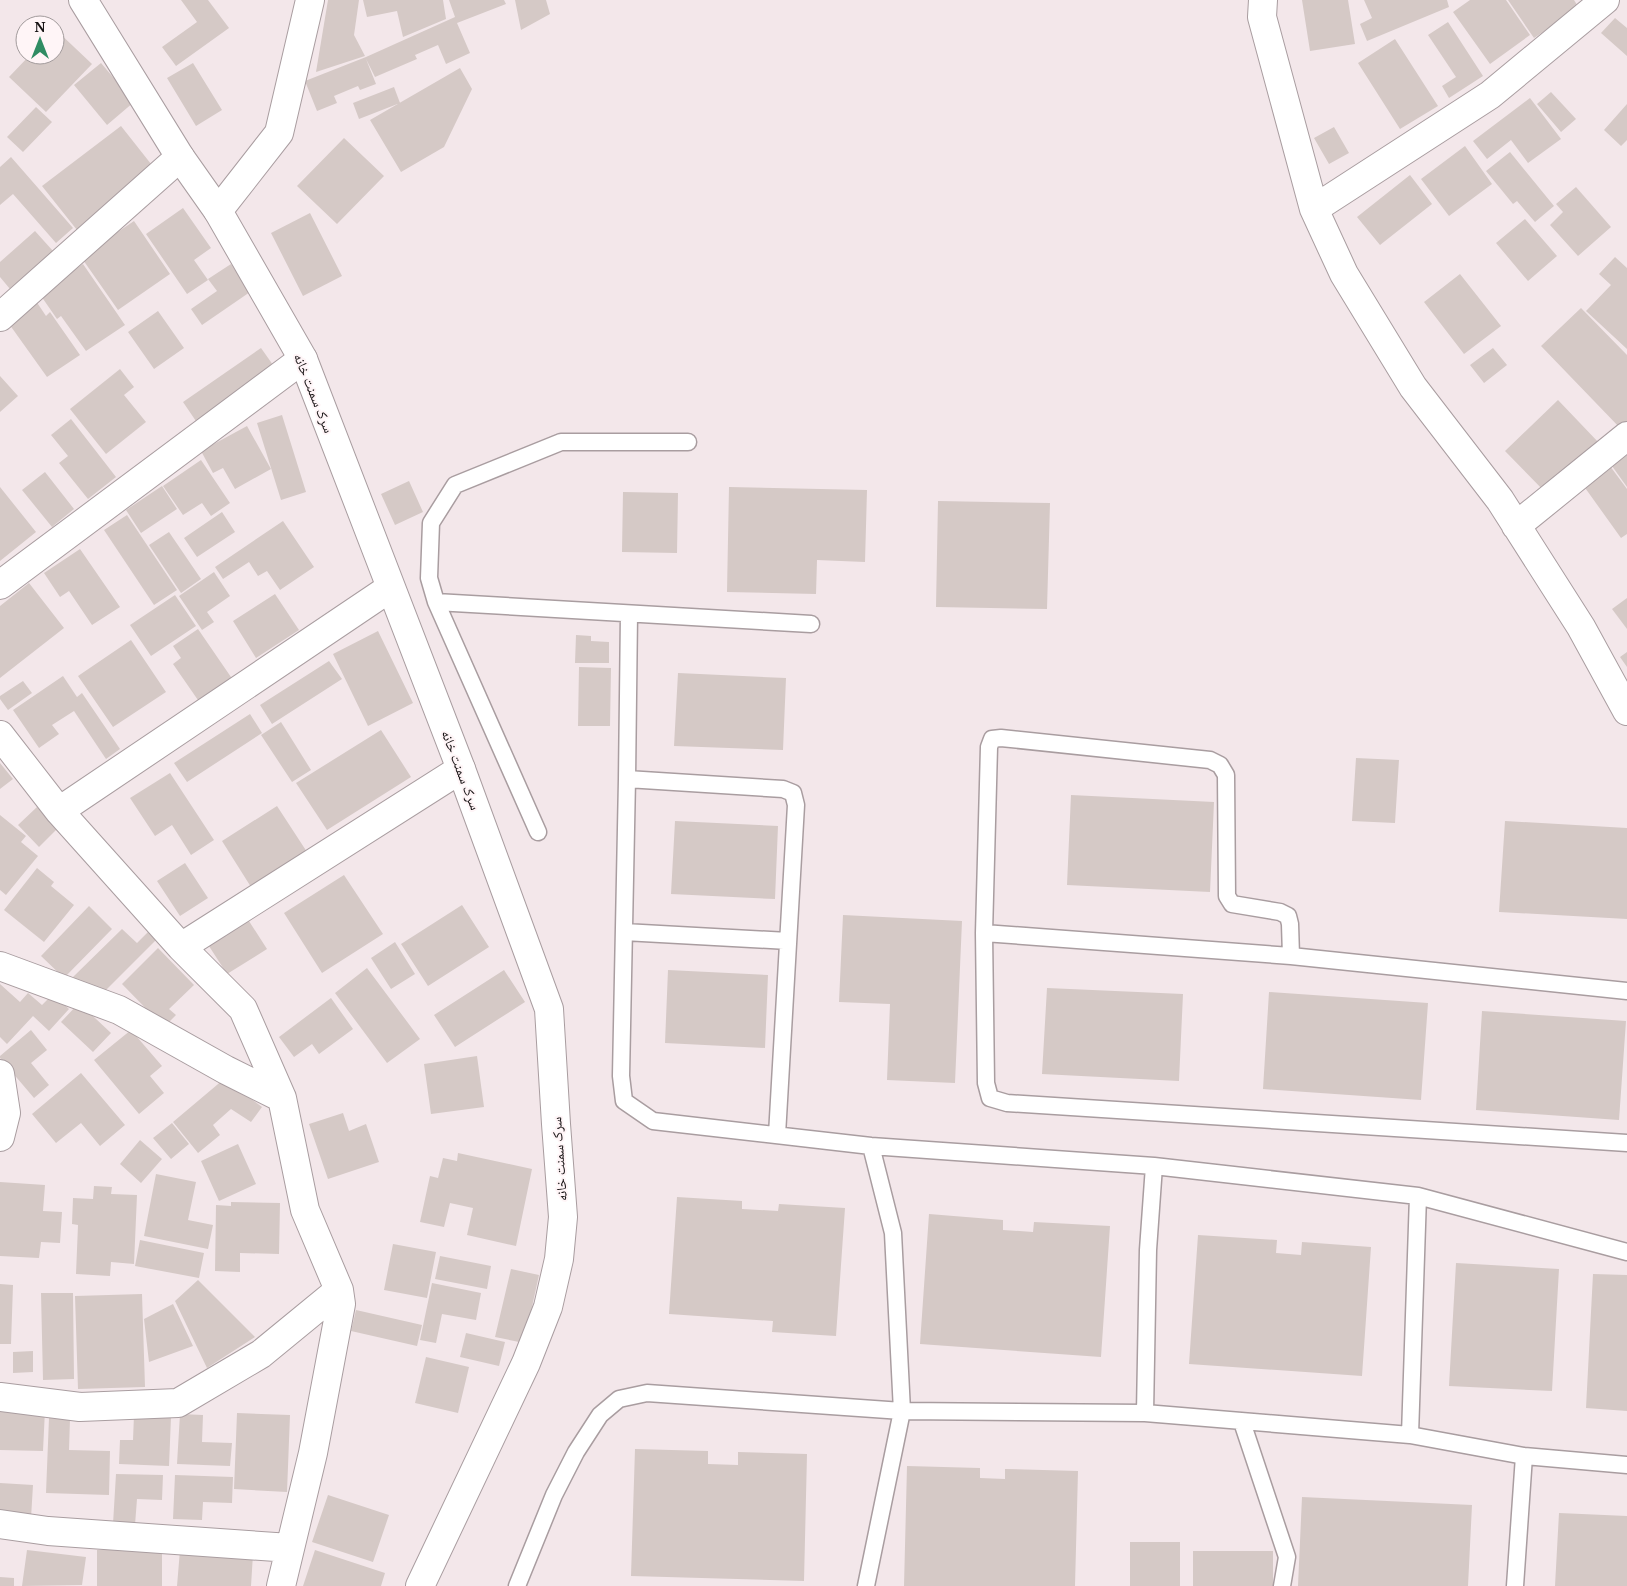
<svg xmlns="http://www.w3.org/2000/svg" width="1627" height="1586" font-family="Georgia,'Noto Naskh Arabic',serif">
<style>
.building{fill:#d5c9c6}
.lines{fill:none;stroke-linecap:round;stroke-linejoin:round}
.service-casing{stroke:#a99da0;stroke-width:19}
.minor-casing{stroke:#a99da0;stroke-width:30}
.tertiary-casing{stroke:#a99da0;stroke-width:30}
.service{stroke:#fff;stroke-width:16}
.minor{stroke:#fff;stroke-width:28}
.tertiary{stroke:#fff;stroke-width:28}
.labels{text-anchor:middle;stroke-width:4;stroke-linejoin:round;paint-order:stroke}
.street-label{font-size:14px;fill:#171314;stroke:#fff5f7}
</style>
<rect width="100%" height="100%" fill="#f3e7ea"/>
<path class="building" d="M181,0H208L229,28L176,66L162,47L197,22Z
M328,0H359L354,35L365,56L316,72Z
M363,0H443L446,19L403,37L397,11L367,17Z
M449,0H504L506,4L457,23L470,53L446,64L438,45L415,55L417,59L375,77L366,59L376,84L360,90L358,86L334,96L337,103L317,111L305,81L366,57L455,17Z
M515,0H546L550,14L521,30Z
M1302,0H1348L1355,44L1310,51Z
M1364,0H1447L1449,7L1367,41L1360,24L1372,18Z
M1470,0H1506L1530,35L1490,64L1453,12Z
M1508,0H1574L1579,8L1534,38Z
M1615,18L1627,28V56L1601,33Z
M1448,22L1483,76L1449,98L1442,86L1456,77L1428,35Z
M55,29L92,64L46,112L9,77L30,55H55Z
M1395,39L1438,106L1400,129L1358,63Z
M101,63L134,102L107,125L74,85Z
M193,63L222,110L196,126L167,78Z
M460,68L472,89L444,147L401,172L370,120Z
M394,87L400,103L359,119L353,103Z
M1551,92L1576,119L1561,132L1537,104Z
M1530,98L1561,139L1528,163L1511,140L1487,159L1473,141Z
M1627,104V140L1621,146L1604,130Z
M36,107L52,122L23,152L7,137Z
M121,126L155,169L77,230L42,186Z
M1334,127L1349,153L1329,164L1314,138Z
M344,138L384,176L337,224L297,186Z
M1465,146L1492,184L1449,216L1421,179Z
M1510,152L1554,206L1535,222L1517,201L1513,204L1486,171Z
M11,157L73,228L56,243L13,194L0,205V167Z
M1410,175L1432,204L1380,245L1357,217Z
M1576,187L1611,227L1578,256L1550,225L1563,212L1556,204Z
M183,208L211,248L194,260L208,280L187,294L146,234Z
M310,213L342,276L303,296L271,233Z
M1525,219L1557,256L1528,281L1496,243Z
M134,221L170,274L118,310L81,257Z
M35,231L53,251L10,289L0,277V262Z
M1615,257L1627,268V349L1586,311L1611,285L1599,274Z
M83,264L125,325L86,351L61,316L57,319L39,293Z
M231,264L250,292L202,325L191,309L217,291L208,279Z
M1460,274L1501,326L1464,354L1424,302Z
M36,301L46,316L50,312L80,355L47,377L7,321Z
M1581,308L1627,355V424L1621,429L1541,346Z
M158,311L184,348L154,369L128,332Z
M261,348L278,372L200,427L183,402Z
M1493,348L1507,365L1484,383L1470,365Z
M120,369L134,387L124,395L146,422L106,454L70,409Z
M0,376L18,396L0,412Z
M1558,400L1600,444L1547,494L1505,451Z
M282,415L306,492L281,500L257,423Z
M71,419L116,477L88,499L59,463L68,456L51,435Z
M247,426L271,469L235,489L223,468L213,473L201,451Z
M1627,455V487L1612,466Z
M201,460L230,503L211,516L202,503L183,515L163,486Z
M1610,466L1627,489V534L1621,538L1583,485Z
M45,472L74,509L52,527L22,490Z
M409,481L423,512L395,525L381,494Z
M162,486L177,509L141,533L126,510Z
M0,487L36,532L0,561Z
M729,487L867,490L865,562L817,560L816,594L727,592Z
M623,492L678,493L677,553L622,552Z
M938,501L1050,503L1047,609L936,607Z
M222,512L235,532L197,557L184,538Z
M127,515L177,590L154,605L104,530Z
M283,521L314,567L280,590L267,571L258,576L249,562L223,579L215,567Z
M169,532L201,579L181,593L149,545Z
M80,549L120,607L92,625L69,591L60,597L44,573Z
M214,572L230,596L207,612L214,622L202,630L179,596Z
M29,583L64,628L0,678V606Z
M275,594L299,630L256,658L233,621Z
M175,595L196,626L151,656L130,625Z
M1627,598V629L1612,609Z
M198,629L233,680L200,703L173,664L181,658L173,646Z
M378,631L413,703L368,726L333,654Z
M576,635L591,636V641L609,642V663H575Z
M131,640L166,692L113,727L78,676Z
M1627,652V667L1620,657Z
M329,661L342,679L272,724L260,705Z
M579,667L611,668L610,726H578Z
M678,673L786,678L783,750L674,746Z
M63,676L77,697L82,693L120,749L106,759L74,711L52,725L59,734L39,748L13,710Z
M23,681L32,693L8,710L0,699V696Z
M250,714L262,733L187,782L174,763Z
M281,722L311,770L292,782L261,735Z
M381,730L411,777L327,830L296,783Z
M1356,758L1399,760L1395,823L1352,821Z
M0,763L13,779L0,789Z
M170,773L214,840L191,855L172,825L155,836L130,798Z
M1071,795L1214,802L1210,892L1067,885Z
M277,806L307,852L251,887L222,841Z
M37,807L57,829L39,847L18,825Z
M0,815L26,836L21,842L38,856L6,895L0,890Z
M675,821L778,826L775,899L671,894Z
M1505,821L1627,828V919L1499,912Z
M185,863L208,898L180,916L157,881Z
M37,868L54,882L51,886L74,905L44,942L4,910Z
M344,875L383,934L322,973L284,913Z
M462,905L489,947L428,986L401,944Z
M89,906L112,929L64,978L41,956Z
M843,915L962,921L955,1083L887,1080L890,1004L839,1002Z
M247,918L267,949L227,974L207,943Z
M122,929L137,943L148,932L156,940L96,1000L73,977Z
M395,942L415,974L391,989L371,958Z
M158,948L194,985L169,1009L176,1015L164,1027L122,984Z
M367,968L420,1039L387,1063L335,993Z
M504,970L525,1002L455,1047L434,1015Z
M668,970L768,975L765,1048L665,1043Z
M0,984L20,1002L28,993L42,1005L53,994L69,1009L49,1031L33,1016L7,1044L0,1037Z
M1047,988L1183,994L1179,1081L1042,1074Z
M1269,992L1428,1003L1421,1100L1263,1089Z
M331,998L353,1029L319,1054L312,1044L294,1057L279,1037Z
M79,1003L111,1033L93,1052L61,1022Z
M1482,1011L1626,1021L1619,1120L1476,1110Z
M31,1030L47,1050L31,1063L49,1085L34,1098L0,1058V1056Z
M131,1030L162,1066L150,1076L164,1093L139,1114L94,1060Z
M477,1056L484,1107L431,1114L424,1064Z
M81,1073L125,1125L100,1146L81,1123L56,1143L32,1114Z
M224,1079L262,1107L251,1122L231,1109L213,1125L220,1135L198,1153L173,1122Z
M343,1113L349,1131L366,1124L379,1162L328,1179L309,1124Z
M172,1123L189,1144L171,1159L153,1138Z
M140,1140L162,1159L141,1183L120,1164Z
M238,1144L256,1184L219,1201L201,1161Z
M458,1153L532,1169L516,1246L467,1235L473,1208L450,1203L444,1227L420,1222L430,1176L438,1178L443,1158L457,1161Z
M156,1174L196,1182L188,1220L213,1225L208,1249L144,1236Z
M0,1182L45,1185L43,1211L62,1212L60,1243L41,1242L39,1258L0,1256Z
M94,1186L112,1187L111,1194L137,1195L134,1264L111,1262L110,1276L76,1274L78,1225L72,1224L73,1198L93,1199Z
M677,1197L742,1201V1209L778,1211L779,1204L845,1208L836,1336L772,1332L773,1321L669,1314Z
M231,1202L280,1203L279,1254L240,1253V1272L215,1271L216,1205L231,1206Z
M929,1214L1003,1220V1230L1033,1232L1034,1222L1110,1226L1101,1357L920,1344Z
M1198,1235L1277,1240L1276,1253L1301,1255L1302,1242L1371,1247L1362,1376L1189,1364Z
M140,1240L204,1253L199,1278L135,1266Z
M393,1244L436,1252L427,1298L384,1290Z
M440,1256L491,1266L487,1289L435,1279Z
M1456,1263L1559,1269L1552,1391L1449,1386Z
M511,1269L539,1275L524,1343L495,1337Z
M1593,1274L1627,1275V1411L1586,1408Z
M198,1280L255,1337L207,1368L175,1301Z
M432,1283L481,1293L476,1320L442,1314L436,1343L420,1340Z
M0,1284L13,1285L11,1344H0Z
M41,1293H73L74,1379L43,1380Z
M142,1294L145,1387L78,1389L75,1296Z
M173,1304L193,1346L149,1362L144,1319Z
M356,1310L422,1325L417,1346L351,1331Z
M466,1333L505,1342L499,1366L460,1357Z
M33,1351V1372L13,1373V1352Z
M426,1357L469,1367L458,1413L415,1403Z
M0,1408L45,1410L43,1451L0,1450Z
M237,1413L290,1415L287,1492L234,1489Z
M180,1414L203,1415L202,1442L232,1443L230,1466L177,1464Z
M134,1415L171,1417L169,1466L119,1464L120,1440H133Z
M49,1418L70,1419L69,1450L110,1451L109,1495L46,1493Z
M635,1449L708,1451V1464L738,1465V1452L807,1454L804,1581L631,1576Z
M907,1466L980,1468V1478L1005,1479V1469L1078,1471L1075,1586H904Z
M116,1474L163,1475L162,1500L137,1499L135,1525L113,1524Z
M175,1475L233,1477L232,1503L203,1502L202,1520L173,1519Z
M0,1483L33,1485L31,1518L0,1516Z
M328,1495L389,1515L373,1562L312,1542Z
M1302,1497L1472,1505L1468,1586H1298Z
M1559,1513L1627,1516V1586H1555Z
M1130,1542H1180V1586H1130Z
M27,1550L86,1557L82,1585L22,1586Z
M97,1550H162V1586H97Z
M180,1550L253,1554L251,1586H177Z
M315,1550L385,1573L381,1586H303Z
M1193,1551H1273V1586H1193Z
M0,1577L14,1578V1586H0Z"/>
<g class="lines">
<g class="service-casing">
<path id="service" d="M436,602L811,624
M629,614L627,779L621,1076L624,1101L653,1121L871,1146L1154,1166L1418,1196L1627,1252
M627,779L783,789L793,793L796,805L777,1135
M538,832L436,602L429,578L431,523L455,485L561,442H688
M624,932L788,941
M984,933L1291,956L1627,991
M1291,956L1290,924L1288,916L1280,912L1232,904L1227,896L1226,775L1220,765L1210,760L1001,738L992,739L989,747L984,933L986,1083L990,1098L1007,1103L1627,1143
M1145,1413L1148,1250L1154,1166
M1242,1422L1287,1557L1282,1586
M1410,1435L1418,1196
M517,1586L554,1495L576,1452L600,1415L619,1399L647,1393L902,1411L1145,1413L1410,1435L1524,1456L1627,1465
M866,1586L902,1411L893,1233L871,1146
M1515,1586L1524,1456"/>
</g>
<g class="minor-casing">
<path id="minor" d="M1263,0L1262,17L1314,209L1344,274L1413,387L1500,500L1581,627L1627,711
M1314,209L1490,95L1605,0
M218,211L279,133L310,0
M0,317L180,157
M1516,526L1627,436
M0,585L303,359
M0,735L59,811L181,947L243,1009L282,1098
M59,811L390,588
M181,947L461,769
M0,966L119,1010L226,1070L282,1098L305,1210L339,1290L341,1304L313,1453L281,1586
M0,1074L6,1113L0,1137
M0,1397L80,1407L178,1403L261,1354L339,1290
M0,1524L48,1531L290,1548"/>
</g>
<g class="tertiary-casing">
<path id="tertiary" d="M83,0L180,157L218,211L303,359L461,769L549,1009L556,1124L563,1217L559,1259L548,1307L526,1363L420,1586"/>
</g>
<use href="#service" class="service"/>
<use href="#minor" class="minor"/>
<use href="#tertiary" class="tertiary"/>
</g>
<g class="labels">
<g class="street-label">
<text transform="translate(314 393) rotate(68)" y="5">سرک سمنت خانه</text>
<text transform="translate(461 770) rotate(69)" y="5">سرک سمنت خانه</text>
<text transform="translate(559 1159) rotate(-94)" y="5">سرک سمنت خانه</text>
</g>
</g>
<g transform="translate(40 40)"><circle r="24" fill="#fff5f7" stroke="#a29b9c"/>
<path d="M0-4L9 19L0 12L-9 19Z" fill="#2f8c63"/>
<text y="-8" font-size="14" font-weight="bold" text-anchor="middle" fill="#171314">N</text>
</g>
</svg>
